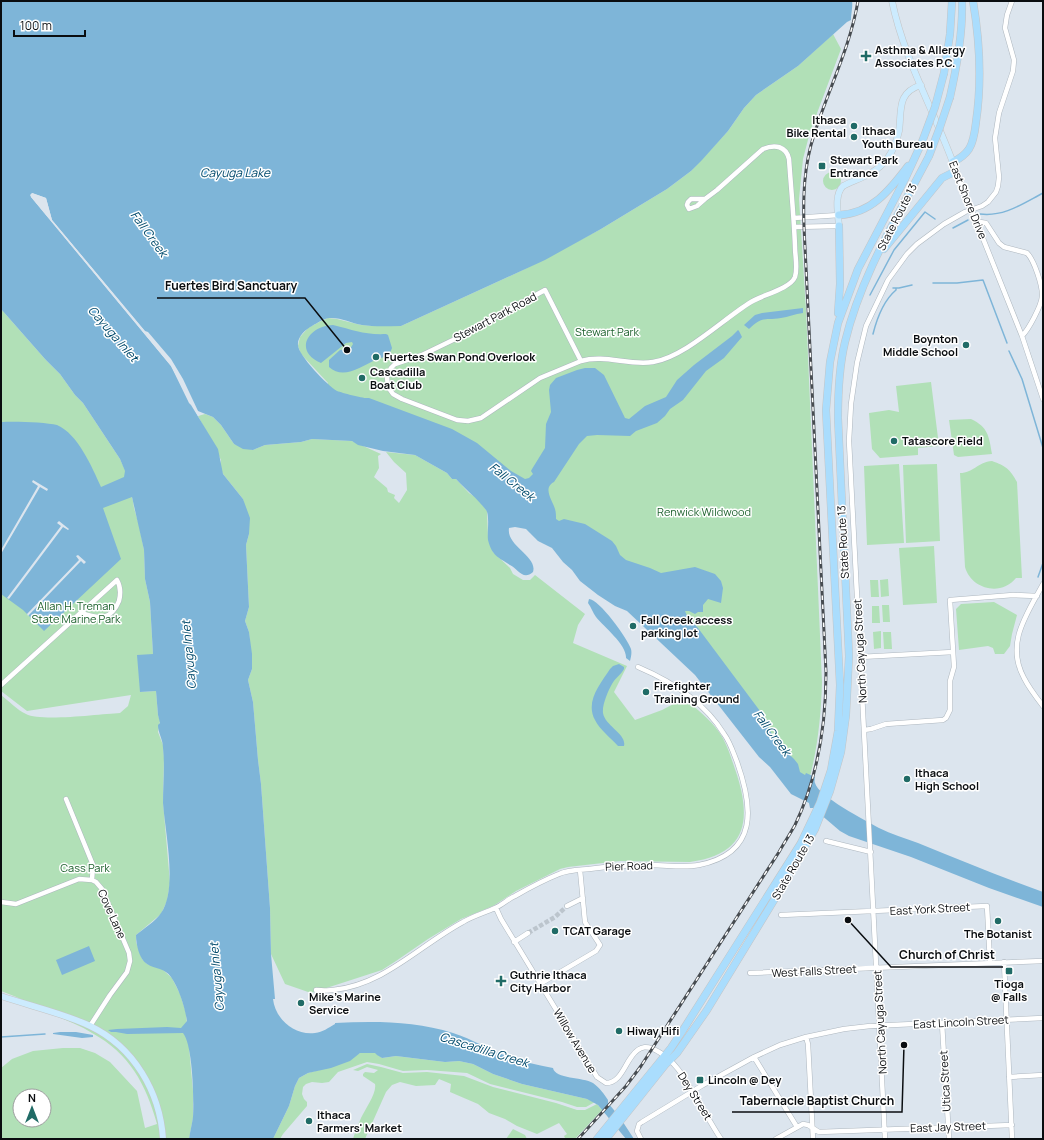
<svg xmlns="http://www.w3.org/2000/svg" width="1044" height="1140" font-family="Manrope,sans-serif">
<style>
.green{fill:#b1e0b7;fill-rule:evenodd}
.water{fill:#7eb5d8}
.pier{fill:#dce5ee;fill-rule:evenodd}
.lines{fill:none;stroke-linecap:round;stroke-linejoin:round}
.stream{stroke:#7eb5d8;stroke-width:1.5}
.minor-tunnel{stroke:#bcc5cd;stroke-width:4.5;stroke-dasharray:4.5 2;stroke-linecap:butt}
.minor-casing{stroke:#aeb7bf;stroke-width:5.5}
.major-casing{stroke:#c4c5c6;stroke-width:7}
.highway-casing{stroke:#c4c5c6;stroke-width:8}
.minor{stroke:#fff;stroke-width:4.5}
.major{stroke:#ccebfe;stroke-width:6}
.highway{stroke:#aaddfd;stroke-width:7}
.rail-casing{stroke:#474c51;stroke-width:3}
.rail{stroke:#fff;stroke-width:1.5;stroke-dasharray:4.5;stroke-linecap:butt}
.highway-bridge-casing{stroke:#c4c5c6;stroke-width:8;stroke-linecap:butt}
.highway-bridge{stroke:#aaddfd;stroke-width:7}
.poi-dot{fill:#206b66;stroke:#fff;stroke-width:1.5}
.labels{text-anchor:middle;stroke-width:3;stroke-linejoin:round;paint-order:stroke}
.poi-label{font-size:11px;font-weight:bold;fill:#0a0d10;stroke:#fff;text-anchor:start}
.street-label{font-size:11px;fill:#0a0d10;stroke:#fff}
.park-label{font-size:11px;fill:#1e622e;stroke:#fff}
.water-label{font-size:12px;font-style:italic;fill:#004a6c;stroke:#fff}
.leader{fill:none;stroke:#0a0d10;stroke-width:1.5}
.callout-dot{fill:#0a0d10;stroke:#fff;stroke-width:1.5}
.callout-label{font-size:12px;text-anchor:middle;font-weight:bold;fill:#0a0d10;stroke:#fff;stroke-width:3;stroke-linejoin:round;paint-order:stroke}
</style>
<rect width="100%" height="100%" fill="#dce5ee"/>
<path class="green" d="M833,34L841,49L810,132L803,159L799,199L806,310L822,682C821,719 817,755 806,791L748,722L509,493L321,413L328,383L301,354L298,346L300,337L308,328L321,321L328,318L337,319L361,325L376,326H401L523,270L601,229L667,189L691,171L728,131L744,108L756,95L798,66Z
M823 181a9 9 0 1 1 18 0a9 9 0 1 1-18 0Z
M1,309L45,359L60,374L75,395L83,403L120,459L125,470V477L133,501L134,508L139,525L144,550L145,579L150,602L153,654L140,692L156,691L158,715L160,721L158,732L163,745L164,758L163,802L170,883L167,901L161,914L136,935V942L142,959L147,964L162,969L172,978L180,994L186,1013L193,1091V1118L189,1139H1V1068L12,1059L33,1051L63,1048H80L95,1053L110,1062L137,1091L145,1128L157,1124C146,1084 129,1053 92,1033C81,1026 68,1021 56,1016C38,1007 20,998 1,991V695C9,701 17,710 26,714C41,722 100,714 120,713L128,706L131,695L27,711L1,691ZM20,1096H44V1120H20Z
M931,382L939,446L918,448V455L880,458L872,449L869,413L889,410L899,412L896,386Z
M205,414L213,417L221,425L234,444L253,450L265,445L301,442L312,439L352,441L381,454L378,456L379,468L374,477L387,488L388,492L395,495L394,498L399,503L407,490L406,473L394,462L386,452L415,455L447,473L452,479H456L469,493L478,499L487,511L488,537L493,552L510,568L513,574L523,580H530L535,575L585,614L578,625L573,643L627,666L614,692L635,720L662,710L685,698C696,709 710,719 719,732C728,745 732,761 737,775C752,823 745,854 690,862L620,861L568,867L560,869L516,891L493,906L461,919L428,939L396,961L382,970L311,993L285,984L271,954L270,908L261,784L258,760L253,702L248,680L252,669L249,632L245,621L249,607L246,545L249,534L243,499L223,474L220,467L221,460L198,416Z
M971,419C988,427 989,436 992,454L958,457L954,455L949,420Z
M992,461C1006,466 1010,469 1017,482L1022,578H1016C1001,597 971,589 965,567L960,473C973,473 978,462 992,461Z
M899,464L904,543L867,545L864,466Z
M937,464L940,541L906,543L903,465Z
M934,546L937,603L903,605L899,548Z
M888,579L889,596L881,597L880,580Z
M870,580H878L879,597H871Z
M994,602L1017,615L1012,634L1010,646L1004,654H995L993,648L988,646L959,650L956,609L961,604Z
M882,605H889L890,622H883Z
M872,606H879L880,623H872Z
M881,631V648L874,649L873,632Z
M883,632H891L892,649H884Z
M366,1052L376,1053L382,1058L396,1056L445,1062L459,1061L473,1064L493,1074L522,1084L587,1099L595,1102L586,1107H577L562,1102L490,1084L467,1073L427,1070L403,1071L379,1064L367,1062L338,1072L329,1082L322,1083L312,1082L306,1084L303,1087L302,1094L304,1099L307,1102V1106L283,1134L280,1139H273L289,1106L295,1086L299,1078L308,1073L319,1070L360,1053Z
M367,1064L381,1067L403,1073L427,1072L464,1076L493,1087L556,1103L577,1110H585L597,1104L602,1110L575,1139H564L565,1138L564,1136L567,1134L559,1123L537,1134L517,1126L505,1119L489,1113L478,1104L450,1092L451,1084L439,1079L435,1085L416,1086L400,1082L392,1085L386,1092L365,1139H353C355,1132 358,1125 361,1118C365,1109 377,1093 375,1084L363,1076V1074L365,1072L374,1073L378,1070L367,1067L358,1071L353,1070Z
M513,1129L525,1135L527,1139H506Z"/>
<path class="water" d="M1,1H852C853,5 851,15 851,20L847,22L798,66L756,95L744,108L728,131L702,160L691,171L667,189L601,229L545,260L401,326C388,326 375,327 362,325C351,323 340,317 329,318C323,319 317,323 312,326C306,329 297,337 298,345C298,355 328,386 337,391C343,393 364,399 369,398L452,429L477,443L511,471L525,479L529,478L533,474L531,471L532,469L545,448L546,424L551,412L549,390L550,385L556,378L577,370L585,368H595L604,375L625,418L629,419L645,406L666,397L677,380L694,365L732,336L738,330L739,331L742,337L724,358L706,371L683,400L670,409L665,416L657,423L636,431L630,436L597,435L587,436L579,444L554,482C542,488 553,501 555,509C556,512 556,516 556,519L559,521L564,519L585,524L612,541L616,546L620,555L626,560L650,568L661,573L695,567L715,574L721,581L723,588L721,603L708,599L703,605V612H698L695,614L689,611H685L687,616L698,628L760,711L776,742L794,759L798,764L800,772L805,775L806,773L815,777C815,778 814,782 815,783C818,796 866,821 879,828C891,834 905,838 918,843C960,860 1001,877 1043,892V907L989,888L911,857L849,836L840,831L813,808H810L809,803L791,794L770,767L759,757L695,675L627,611L615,606L598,595L580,581L572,570L563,562L552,548L538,541L526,529L515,527L509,528C506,546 538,556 533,572C523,581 518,569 510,565C498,557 492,556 488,540C487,533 490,515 486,510C477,498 466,490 456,479H452L447,473L415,455L383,451L358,445L352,441L312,439L301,442L265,445L253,450L243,449L234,444L221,425L213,417L198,411L183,379L171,359L148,332L145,331L52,220L46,198L32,193L31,197L171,366L189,403L191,405L218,449L223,474L243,499L250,518L249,534L246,545L249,607L245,621L249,632L252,654V669L248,680L253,702L258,760L261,784L270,908L271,954L275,999H273C275,1019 295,1036 315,1033C323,1032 328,1028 335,1024V1023C374,1021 415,1021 453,1033C472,1039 490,1050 509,1057C523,1062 538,1065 553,1068C555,1079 583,1077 593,1083C600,1088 604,1094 608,1100V1103L619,1116L634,1139H626L598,1105L587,1099L522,1084L493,1074L473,1064L459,1061L445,1062L396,1056L382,1058L377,1055L375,1053H360L350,1061L331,1068L308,1073L299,1078L295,1086L289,1106L273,1139H189C190,1132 192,1124 193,1117C194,1101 193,1045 183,1033L127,1034L116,1032H111L108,1030L117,1029L167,1027L181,1028L187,1021C185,1008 179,988 171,977C165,968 155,969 147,964C139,959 136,944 136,935C143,929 156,921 161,913C178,889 165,832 163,803C163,784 165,766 163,748C163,739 158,733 158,725L160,723L158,715L156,691L140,692L137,655L153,654L150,602L145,579L144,550L132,497L103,508L121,559L44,631L23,610L1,594V422C13,421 46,422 57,425C78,434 92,467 101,487L124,477L125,471L120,459L83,403L75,395L60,374L45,359L1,309Z
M803,308V313C795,314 788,317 781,318C765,321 763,315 749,329L744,325L755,315L762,313Z
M333,325C354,330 364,335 386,334L388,335L392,348C390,354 386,358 379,358L376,355L374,358L375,360C361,367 343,380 329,367V360L340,350L350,349L353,344L352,342L346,343L321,363C293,351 308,326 333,325Z
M589,599C599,599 628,639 631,649C632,653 631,657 630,661L626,658C627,645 604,627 596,617C593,613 591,607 588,603Z
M619,664L624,667V669C621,675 615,678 612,684C608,691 602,705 603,713C605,726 627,734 624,746H618C611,738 600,730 595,720C585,702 600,684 610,669L613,666Z
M89,946L95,961L62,975L56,960Z
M60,1032H76L93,1035V1037L82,1038L53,1034V1033Z"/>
<path class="pier" d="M32,193L46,198L52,220L173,365L191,402H192L200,415L198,416L194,408L171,366L31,197L30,195ZM32,195L45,200L49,216L32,196Z
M33,480L48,489L47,491L40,487L1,554V550L38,486L32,482Z
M59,521L69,529L68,530L63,527L9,599L7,598L61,526L57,523Z
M78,555L86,562L84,564L81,561L28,616L27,614L79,560L76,556Z"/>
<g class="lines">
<path class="stream" d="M980,214C1004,217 1022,204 1043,193
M953,228L968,220
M933,283H957L983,280L1007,343
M893,288H899L912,285
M870,295L894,250L925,212L935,219
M873,334C877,318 883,301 896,290V288
M1009,351L1022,379L1043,448
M1038,577L1043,563
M1,1037L45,1034"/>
<path class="minor-tunnel" d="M528,933L555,917L567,906"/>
<g class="minor-casing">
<path id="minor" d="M956,171L1022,336L1043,399
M794,218L839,215
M977,223L980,222L986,223L999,243L1004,247L1027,253C1034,260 1043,286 1042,297C1041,306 1029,329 1022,336
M794,227L839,226
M545,290L581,361L540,378L481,418L468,421L457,420L402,399L393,394L388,387L387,377L391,368L395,364L422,355L453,340Z
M581,361C605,354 629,366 653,362C685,357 723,319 751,302C762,295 790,289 795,277C798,268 795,256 795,247C794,218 791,188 789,159C786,146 775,144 763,149L717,190L705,199H691L688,202L687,205L689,209L697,206L705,199
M1043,584C1027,614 1005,643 1024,678C1029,688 1036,697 1043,706
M860,657L953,652
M1,685L117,580C121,587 121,593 119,601C111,621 99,619 81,613
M864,730L871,729L886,724L943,720L946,718L950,710V681L954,667L950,600L1013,595L1037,596
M66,799L93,865L92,880
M826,841L871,852
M1,902L16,904L79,879L92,880L96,882L102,889L129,953L130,961L127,972L110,995L90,1026
M567,906L583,898
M496,908L501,919L597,1077L606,1083C620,1083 624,1066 632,1056C640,1045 648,1045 659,1052C678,1063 687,1083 699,1102C706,1114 713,1127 721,1139
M781,915L987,906L990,962
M514,942L528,933
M1004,962L1012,1139
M750,973L1043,961
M540,984L596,951L600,945L585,922L580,870
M316,990C321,990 327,991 333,990C384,985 420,945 463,922C473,916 484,913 495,908C502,905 508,899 515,896C529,888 544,880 559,874C568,870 579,870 589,869C610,866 630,865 651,865C667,865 684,868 699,865C759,853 753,807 737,762C733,752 730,742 724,734C705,703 671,681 638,667
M942,1023L949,1139
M806,1037L808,1044L813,1139
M754,1057L797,1127
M1009,1077L1043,1075
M641,1139L637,1131L639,1124L642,1122L703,1085L754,1057L780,1045L806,1037L844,1029L870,1026L1043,1018
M776,1139L803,1124L808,1125L819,1132L1012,1125
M885,1139L849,441L851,404L857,363L866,326L888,280L907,254L917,244L944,224L965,212L982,206L988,202L996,192L998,186L999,177L995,138L999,113L1013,71L1014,60L1005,28L1007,15L1012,1"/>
</g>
<g class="major-casing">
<path id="major" d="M892,1C904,60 936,114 956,171
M839,226C838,213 834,195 843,186C859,178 876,174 887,159C893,151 897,140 899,131C902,111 896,93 921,85
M1,996C30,1006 63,1013 90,1026C134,1047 160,1092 163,1139"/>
</g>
<g class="highway-casing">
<path id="highway" d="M944,73L950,34L952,1
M950,97C957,66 963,33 962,1
M953,162C959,159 965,155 969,149C974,141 975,131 976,122C982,81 980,42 973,1
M839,215C871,214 890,190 908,166
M884,249L942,178L956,171
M838,313L840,284L839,226
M597,1139L671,1048L683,1030L801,843L820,803L831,770L838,731L840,685L826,410L830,362L838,323L858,269L905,179L922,142
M606,1139L665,1065L677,1053L707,1010L779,892L815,829L830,791L841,752L846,715L849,656L838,418C838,393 839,367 845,342C861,275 898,216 929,156"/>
</g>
<use href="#minor" class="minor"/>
<use href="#major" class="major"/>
<use href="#highway" class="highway"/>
<g class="rail-casing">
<path id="rail" d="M578,1139L626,1086L641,1066L779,852C784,843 790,834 795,825C818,777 826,725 826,672L804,227C803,196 804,165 814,135C828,90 850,48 858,1"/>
</g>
<use href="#rail" class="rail"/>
<g class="highway-bridge-casing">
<path id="highway-bridge" d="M922,142L935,107L944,73
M929,156L940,127L950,97"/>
</g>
<use href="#highway-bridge" class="highway-bridge"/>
</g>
<g class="poi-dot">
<path d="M864 50h4v4h4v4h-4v4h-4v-4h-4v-4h4z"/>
<circle cx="854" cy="126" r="4"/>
<circle cx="854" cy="137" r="4"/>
<rect x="818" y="162" width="8" height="8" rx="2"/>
<circle cx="966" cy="345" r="4"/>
<circle cx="376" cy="357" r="4"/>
<circle cx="362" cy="378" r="4"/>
<circle cx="894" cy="441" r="4"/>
<circle cx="633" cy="626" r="4"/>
<circle cx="646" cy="692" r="4"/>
<circle cx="907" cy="779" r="4"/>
<circle cx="998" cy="921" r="4"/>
<circle cx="555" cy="931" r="4"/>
<rect x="1005" y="967" width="8" height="8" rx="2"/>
<path d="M499 975h4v4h4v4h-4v4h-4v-4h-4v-4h4z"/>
<circle cx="301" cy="1003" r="4"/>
<circle cx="619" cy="1031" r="4"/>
<rect x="696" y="1076" width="8" height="8" rx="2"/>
<circle cx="309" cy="1121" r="4"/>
</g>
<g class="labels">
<g class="poi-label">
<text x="875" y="54">Asthma &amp; Allergy<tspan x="875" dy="13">Associates P.C.</tspan></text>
<text x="846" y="124" text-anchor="end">Ithaca<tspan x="846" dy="13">Bike Rental</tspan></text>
<text x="862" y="135">Ithaca<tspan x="862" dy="13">Youth Bureau</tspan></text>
<text x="830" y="164">Stewart Park<tspan x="830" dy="13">Entrance</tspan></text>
<text x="958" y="343" text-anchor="end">Boynton<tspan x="958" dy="13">Middle School</tspan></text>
<text x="384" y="361">Fuertes Swan Pond Overlook</text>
<text x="370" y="376">Cascadilla<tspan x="370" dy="13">Boat Club</tspan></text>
<text x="902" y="445">Tatascore Field</text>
<text x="641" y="624">Fall Creek access<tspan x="641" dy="13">parking lot</tspan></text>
<text x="654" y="690">Firefighter<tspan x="654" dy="13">Training Ground</tspan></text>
<text x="915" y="777">Ithaca<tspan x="915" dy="13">High School</tspan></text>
<text x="563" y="935">TCAT Garage</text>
<text x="998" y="938" text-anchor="middle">The Botanist</text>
<text x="510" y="979">Guthrie Ithaca<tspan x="510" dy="13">City Harbor</tspan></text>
<text x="1009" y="988" text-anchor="middle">Tioga<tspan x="1009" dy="13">@ Falls</tspan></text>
<text x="309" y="1001">Mike's Marine<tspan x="309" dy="13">Service</tspan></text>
<text x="627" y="1035">Hiway Hifi</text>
<text x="708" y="1084">Lincoln @ Dey</text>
<text x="317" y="1119">Ithaca<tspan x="317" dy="13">Farmers' Market</tspan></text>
</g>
<g class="street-label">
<text transform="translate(968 200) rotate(68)" y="4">East Shore Drive</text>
<text transform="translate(897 217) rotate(-63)" y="4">State Route 13</text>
<text transform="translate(495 317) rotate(-28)" y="4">Stewart Park Road</text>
<text transform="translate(843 542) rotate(-93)" y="4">State Route 13</text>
<text transform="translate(860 651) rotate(-93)" y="4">North Cayuga Street</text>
<text transform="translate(629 866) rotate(-2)" y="4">Pier Road</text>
<text transform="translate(793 867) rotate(-60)" y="4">State Route 13</text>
<text transform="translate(930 909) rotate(-3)" y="4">East York Street</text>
<text transform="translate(112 914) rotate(66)" y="4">Cove Lane</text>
<text transform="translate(814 971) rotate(-3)" y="4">West Falls Street</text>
<text transform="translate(880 1022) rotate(-93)" y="4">North Cayuga Street</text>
<text transform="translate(961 1022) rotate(-3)" y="4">East Lincoln Street</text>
<text transform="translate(575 1041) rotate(59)" y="4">Willow Avenue</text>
<text transform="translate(945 1081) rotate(-93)" y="4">Utica Street</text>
<text transform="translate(695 1096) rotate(58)" y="4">Dey Street</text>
<text transform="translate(948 1127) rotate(-2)" y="4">East Jay Street</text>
</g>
<g class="park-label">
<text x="607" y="336">Stewart Park</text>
<text x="704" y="516">Renwick Wildwood</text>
<text x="76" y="610">Allan H. Treman<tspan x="76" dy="13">State Marine Park</tspan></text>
<text x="85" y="872">Cass Park</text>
</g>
<g class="water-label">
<text x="235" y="177">Cayuga Lake</text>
<text transform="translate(149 234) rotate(54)" y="4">Fall Creek</text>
<text transform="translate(113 334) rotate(49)" y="4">Cayuga Inlet</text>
<text transform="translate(512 482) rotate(38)" y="4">Fall Creek</text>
<text transform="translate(189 655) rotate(-95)" y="4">Cayuga Inlet</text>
<text transform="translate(772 733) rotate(53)" y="4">Fall Creek</text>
<text transform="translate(217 977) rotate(-95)" y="4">Cayuga Inlet</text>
<text transform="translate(484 1050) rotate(17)" y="4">Cascadilla Creek</text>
</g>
</g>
<path class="leader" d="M347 350L305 298H157M848 920L891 967H1003M904 1045L902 1112H732"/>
<g class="callout-dot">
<circle cx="347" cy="350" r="4"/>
<circle cx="848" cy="920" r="4"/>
<circle cx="904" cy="1045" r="4"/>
</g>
<g class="callout-label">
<text x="231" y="290">Fuertes Bird Sanctuary</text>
<text x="947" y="959">Church of Christ</text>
<text x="817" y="1105">Tabernacle Baptist Church</text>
</g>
<rect width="1044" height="1140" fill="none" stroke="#0a0d10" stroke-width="4"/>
<g transform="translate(32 1108)"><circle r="19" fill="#ffffff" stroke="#9d9e9f"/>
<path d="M0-3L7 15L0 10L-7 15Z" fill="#206b66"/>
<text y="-6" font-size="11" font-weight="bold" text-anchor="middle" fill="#0a0d10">N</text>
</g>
<path d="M14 30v6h71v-6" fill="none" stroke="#0a0d10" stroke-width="2"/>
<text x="20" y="30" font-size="12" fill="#0a0d10" stroke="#ffffff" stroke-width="3" paint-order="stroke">100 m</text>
</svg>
